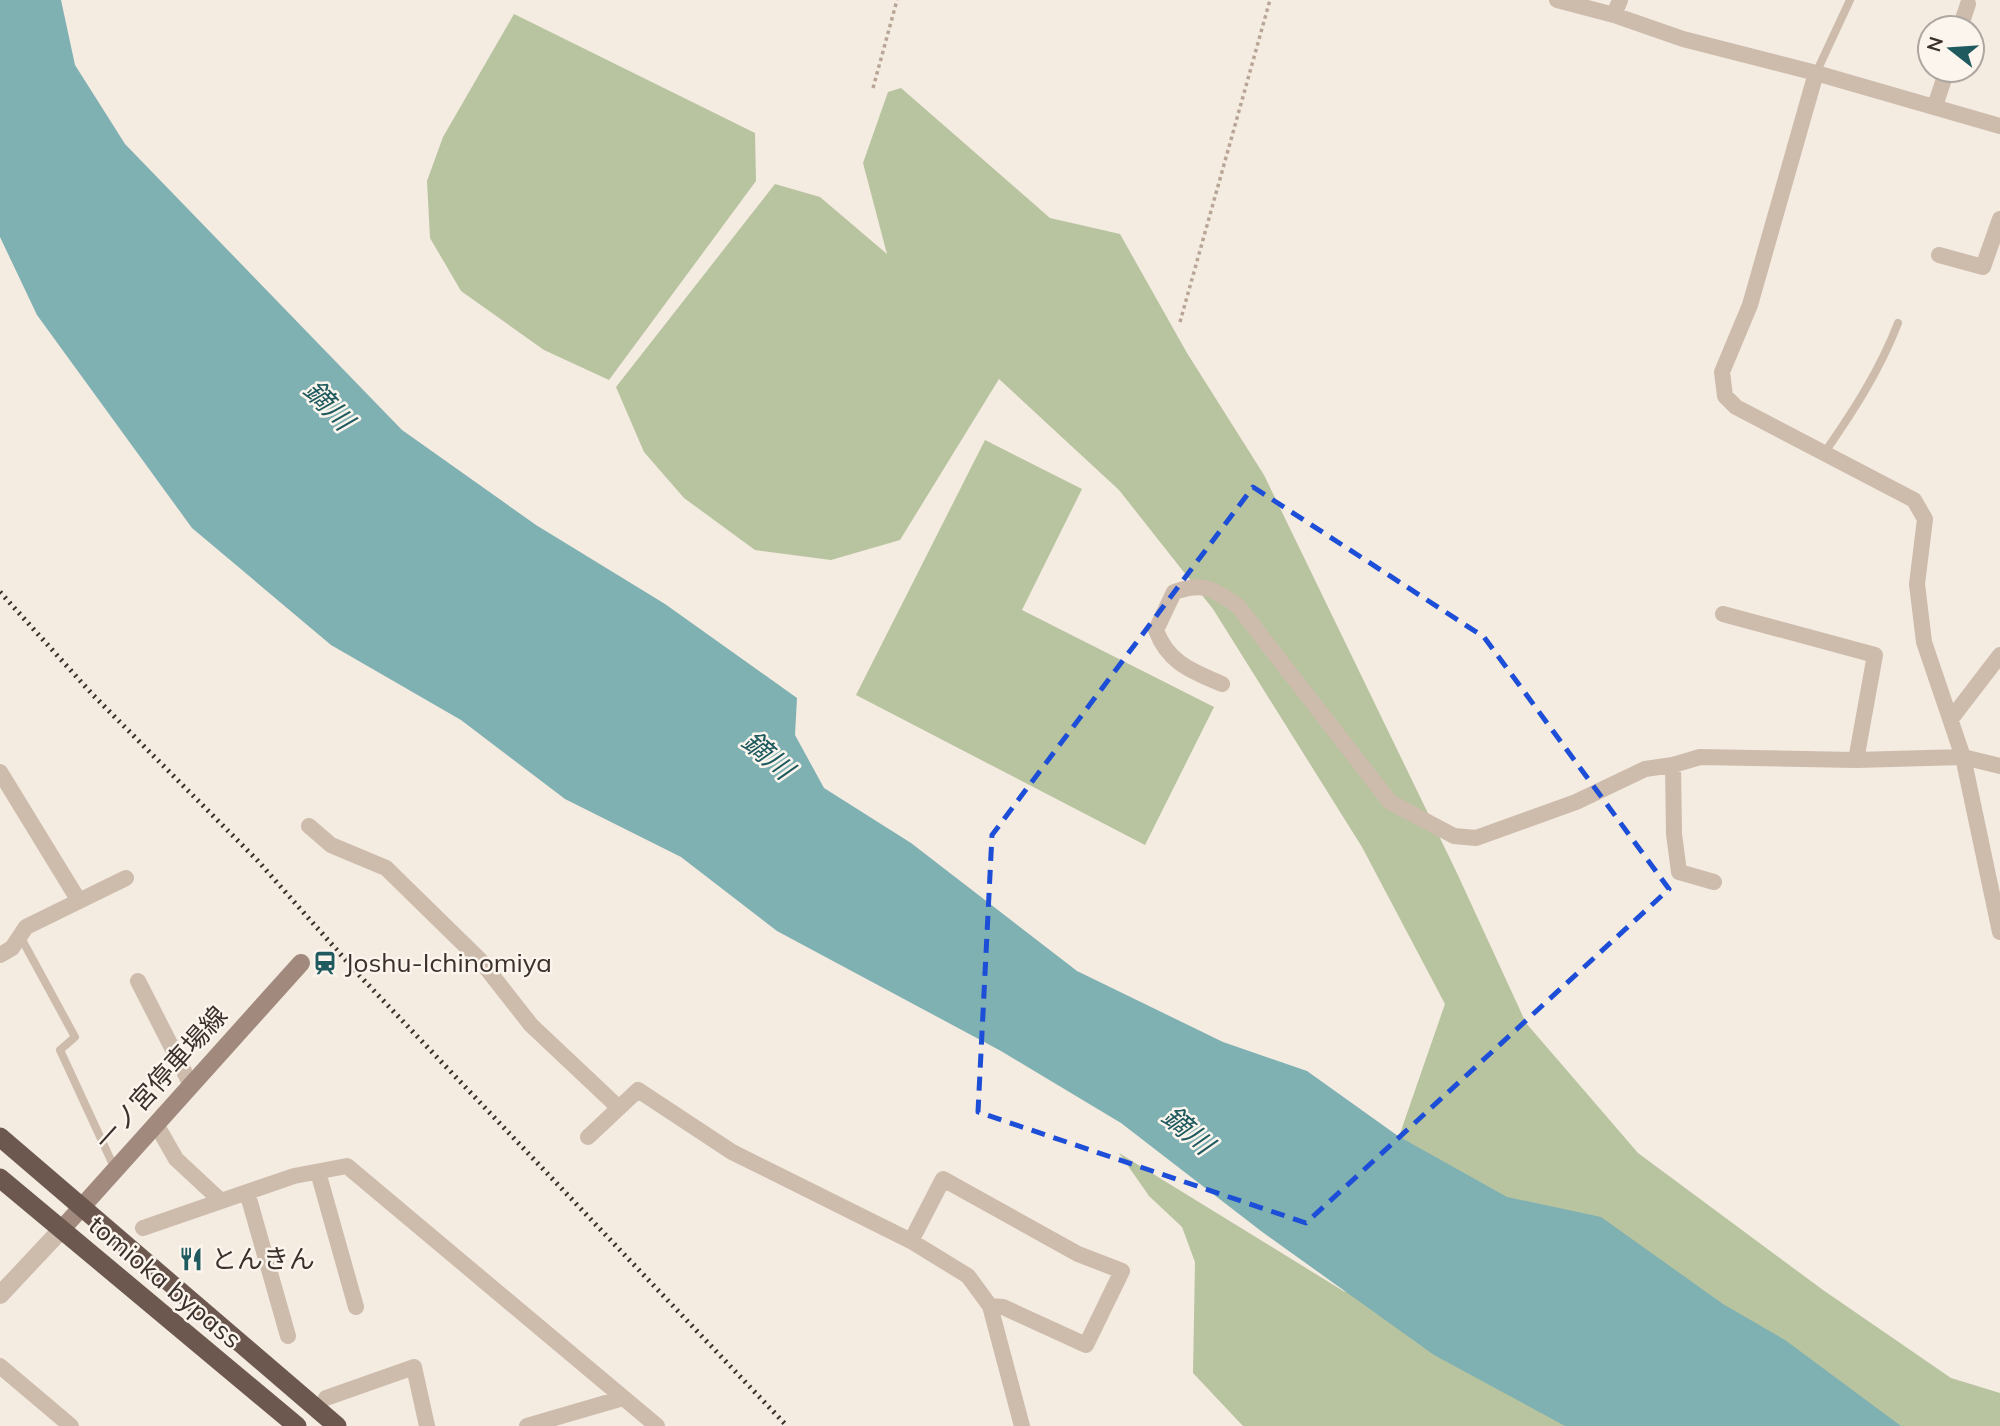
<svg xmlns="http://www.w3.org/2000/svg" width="2000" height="1426" font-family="Mulish,'Noto Sans JP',sans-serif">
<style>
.green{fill:#b8c4a0}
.water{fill:#7fb0b2}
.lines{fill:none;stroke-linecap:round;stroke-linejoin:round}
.path{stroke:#b9a596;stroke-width:3.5;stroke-dasharray:3.5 3.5;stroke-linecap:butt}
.service{stroke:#cdbbac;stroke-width:8}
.minor{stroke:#cdbbac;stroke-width:16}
.tertiary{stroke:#cdbbac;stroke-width:18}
.secondary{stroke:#a18a7d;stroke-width:18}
.trunk{stroke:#6c584f;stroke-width:19}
.rail{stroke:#3b302b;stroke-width:5;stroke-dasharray:2 5;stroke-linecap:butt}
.marked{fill:none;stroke:#1d4ed8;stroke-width:5;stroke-dasharray:14 9;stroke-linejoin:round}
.labels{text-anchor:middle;stroke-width:5;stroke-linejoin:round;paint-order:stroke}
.poi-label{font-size:26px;fill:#3b302b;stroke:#fbf5ee;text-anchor:start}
.street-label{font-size:26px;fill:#3b302b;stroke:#fbf5ee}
.water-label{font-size:28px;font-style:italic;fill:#1f5a5e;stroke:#fbf5ee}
</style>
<rect width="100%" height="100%" fill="#f4ebe1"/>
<path class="green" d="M514,14L755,133L756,181L609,380L544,350L461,291L430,238L427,181L443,137Z
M901,88L1050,218L1120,234L1187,353L1264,475L1456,871L1526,1023L1638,1153L1823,1290L1951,1378L2000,1393V1426H1243L1193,1373L1195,1262L1182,1227L1149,1196L1119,1153L1345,1292L1445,1004L1362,847L1213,609L1119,490L999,379L900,540L831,560L755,550L684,498L644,452L616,387L775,184L820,197L887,254L863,163L888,92Z
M985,440L1082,489L1022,610L1214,707L1145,845L856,695Z"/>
<path class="water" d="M0,0H61L75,65L125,144L402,430L536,525L665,604L797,698L795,735L824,788L911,843L1077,971L1223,1042L1307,1071L1398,1136L1507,1197L1601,1217L1723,1304L1785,1340L1901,1426H1565L1434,1355L1261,1231L1121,1123L1001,1051L777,931L681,857L565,799L461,720L331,645L192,528L37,315L0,237Z"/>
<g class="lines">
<path class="path" d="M873,88L897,0
M1180,322L1270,0"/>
<path class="service" d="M1816,73L1850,0
M1825,452C1854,410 1880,370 1898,323
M20,936L75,1037L60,1050L115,1169"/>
<path class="minor" d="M1557,0L1614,15
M1620,0L1614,15L1683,39L1816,73L1750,305L1722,372L1725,396L1736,407L1914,500L1925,519L1917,584L1924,642L1963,757L2000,932
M1960,28L1968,4
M1816,73L2000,126
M1935,106L1947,70
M1939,255L1983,267L2000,219
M1723,614L1875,655L1856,760
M1222,684C1192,671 1168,663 1156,630L1174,592C1205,582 1211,588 1237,605L1390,802L1454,836L1476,838L1576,802L1645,769L1673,765L1700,757L1856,760L1963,757L2000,766
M1951,719L2000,655
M1673,765L1674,834L1679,872L1714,882
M0,772L79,901
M309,826L331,845L386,868L480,960L531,1025L619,1108
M0,955L12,948L26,927L126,878
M138,981L191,1085
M156,1124L176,1159L220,1200
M588,1137L638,1090L732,1152L911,1241L943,1179L1078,1254L1122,1271L1086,1345L1003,1307L990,1306
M318,1172L356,1307
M247,1192L288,1336
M143,1228L294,1176L347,1166L657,1426
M911,1241L968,1276L990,1306L1022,1426
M0,1366L71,1426
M326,1398L414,1367L427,1426
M527,1426L623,1398"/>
<path class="tertiary" d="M0,1295L62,1229"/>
<path class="secondary" d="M62,1229L301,963"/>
<path class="trunk" d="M0,1137L337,1426
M0,1178L297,1426"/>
<path class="rail" d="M0,592L93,695L258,861L358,974L787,1426"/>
</g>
<path class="marked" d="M1253,487L1484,637L1669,889L1306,1223L978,1112L992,835Z"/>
<defs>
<g id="station-bare" transform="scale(1.89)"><path d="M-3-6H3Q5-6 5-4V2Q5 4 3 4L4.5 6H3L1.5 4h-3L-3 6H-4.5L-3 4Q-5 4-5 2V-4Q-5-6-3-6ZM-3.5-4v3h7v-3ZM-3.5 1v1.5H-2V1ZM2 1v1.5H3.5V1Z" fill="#1f5a5e" stroke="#fbf5ee" stroke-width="2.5" paint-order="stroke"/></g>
<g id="restaurant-bare" transform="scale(1.89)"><path d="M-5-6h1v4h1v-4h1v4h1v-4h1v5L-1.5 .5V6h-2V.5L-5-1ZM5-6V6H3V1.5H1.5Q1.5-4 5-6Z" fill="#1f5a5e" stroke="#fbf5ee" stroke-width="2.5" paint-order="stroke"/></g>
</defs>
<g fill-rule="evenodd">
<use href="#station-bare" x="325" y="963"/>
<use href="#restaurant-bare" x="191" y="1259"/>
</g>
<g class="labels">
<g class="poi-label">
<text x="345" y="972">Joshu-Ichinomiya</text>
<text x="211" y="1268">とんきん</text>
</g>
<g class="street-label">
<text transform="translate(161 1078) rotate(-48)" y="9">一ノ宮停車場線</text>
<text transform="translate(165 1282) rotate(40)" y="9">tomioka bypass</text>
</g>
<g class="water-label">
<text transform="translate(329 405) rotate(46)" y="10">鏑川</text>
<text transform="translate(768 755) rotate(41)" y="10">鏑川</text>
<text transform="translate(1188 1130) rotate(41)" y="10">鏑川</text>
</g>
</g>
<g transform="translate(1951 49) rotate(287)"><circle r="33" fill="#fbf5ee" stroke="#aea6a0" stroke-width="2"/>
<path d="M0-5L12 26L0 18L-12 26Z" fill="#1f5a5e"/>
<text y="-10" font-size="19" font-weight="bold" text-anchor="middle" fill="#3b302b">N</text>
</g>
</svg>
